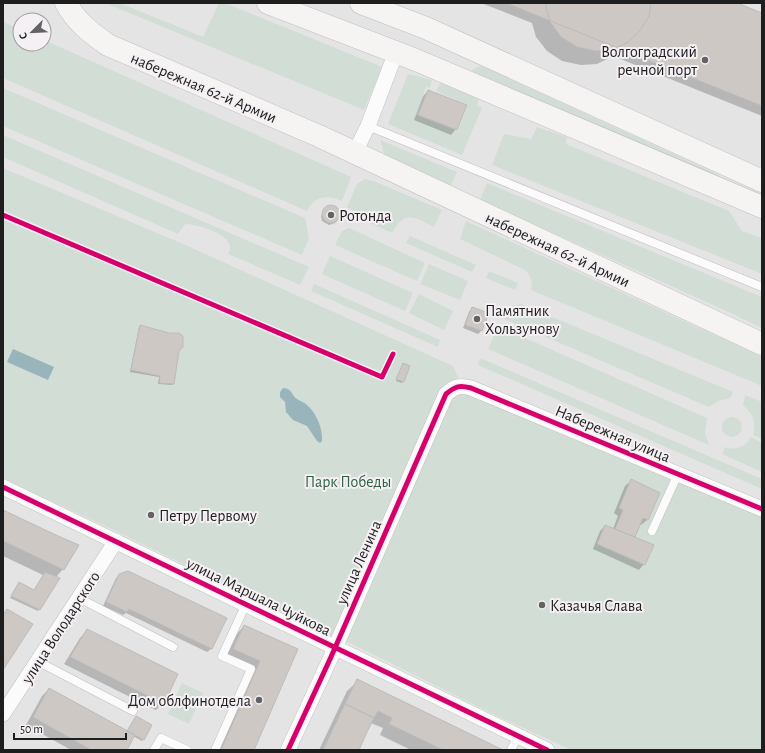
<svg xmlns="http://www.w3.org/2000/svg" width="765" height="753" font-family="'Alegreya Sans',sans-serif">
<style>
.green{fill:#d2ddd6}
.water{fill:#99b4bb}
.shadow{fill:#0003}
.building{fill:#cec8c5;stroke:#bcbbbb}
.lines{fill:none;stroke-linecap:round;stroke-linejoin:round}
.service-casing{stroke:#c0bfc0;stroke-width:9}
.minor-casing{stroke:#c0bfc0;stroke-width:16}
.secondary-casing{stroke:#c0bfc0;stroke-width:23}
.service{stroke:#fbfbfb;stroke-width:8}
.minor{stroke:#fbfbfb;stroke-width:15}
.secondary{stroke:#f6f3f3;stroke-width:22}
.cycleway-casing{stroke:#f4f0f3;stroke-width:8}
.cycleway{stroke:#d6006c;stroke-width:5}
.poi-dot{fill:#646364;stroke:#f4f0f3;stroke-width:1.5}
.labels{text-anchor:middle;stroke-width:4;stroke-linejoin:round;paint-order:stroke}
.poi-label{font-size:16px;fill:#1f1e1f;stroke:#f4f0f3;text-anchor:start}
.street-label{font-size:16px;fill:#1f1e1f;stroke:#f4f0f3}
.park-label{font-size:16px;fill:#306345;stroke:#f4f0f3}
</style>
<rect width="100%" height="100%" fill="#e5e4e5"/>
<path class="green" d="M105,3H120L203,37L219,3H225L382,67L364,110Z
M3,22L20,29V44H44V40L351,177L342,201C328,194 314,196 307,211L3,78Z
M479,66L488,69L719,175L717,179L476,77L472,70Z
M408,74L432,80L430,88L426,87L416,115L458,131L468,105L436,91L441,82L480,96L477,105L482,108L462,155L388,124Z
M3,88L305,218L309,238L302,255L3,126Z
M537,127L567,137L566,144L729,211L742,231L762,238V274L492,165L504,134L531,139Z
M3,135L309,267L300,285L228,254C229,252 230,249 230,247C229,233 196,224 185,224L178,234L3,157Z
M380,140L457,172L450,187L385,156Z
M3,168L181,243L453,366L462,386L762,509V750H571L491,713L354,645L319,631L122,534L3,478Z
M365,179L376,182L442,210L434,227C415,218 405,209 392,233L365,221L366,218L347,207L357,184Z
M487,183L762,297V328L722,309L480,200Z
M466,221L762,357V386L531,290C533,282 531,276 525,270L460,239Z
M349,228L425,263L417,281L335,245L342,231Z
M410,236L476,265L472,272L406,243Z
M330,256L413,293L405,311L322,274Z
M429,264L468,281L460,300L420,284Z
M489,271L518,283L515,290L486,278Z
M314,284L440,340L438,347L311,291Z
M419,294L453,311L444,330L409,313Z
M521,304L733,392L730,398L718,401L709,407L504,319L513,306Z
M498,326L707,418L705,433L709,445L488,349Z
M480,358L762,479V489L478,365Z
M745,395L762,402V439L753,435C756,420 754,416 743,405Z
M722 427a10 10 0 1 1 20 0a10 10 0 1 1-20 0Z
M751,437L762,443V472L722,454L725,447C735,451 746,447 751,437Z
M182,683L203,693L189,724L168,714Z"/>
<path class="water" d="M13,349L54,367L48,380L7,362Z
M283,388C293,389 291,395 297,399C301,402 305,402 308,406C317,414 323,430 322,441L320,443L317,441L307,426L293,420L286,412L285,402L280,397V392Z"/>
<path class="shadow" d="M481,3H735L762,14V116L613,56L597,64L581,65L562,61L547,51L536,37L532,23Z
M428,91L456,129L451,135L414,120L423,96Z
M333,206L338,209L340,216L335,223L329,225L322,221L321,216L327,207Z
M472,308L481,331L478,334L463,328L469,312Z
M140,326L169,334L178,350L173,384L172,385L158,384L159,377L130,372L139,327Z
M403,364L409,367L402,383L396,381Z
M631,481L658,493L647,520L641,525L639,524L633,537L644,564L639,570L593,549L600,531L605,526L613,529L618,516L614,513L625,486Z
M3,511L63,569L56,577L58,578L38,611L10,598L18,585L34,591L43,575L3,556Z
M120,575L225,619L211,649L207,652L126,613L123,615L103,606L116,578Z
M244,626L297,649L252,750H216L250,672L224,660L234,637Z
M88,630L163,703L156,710L64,664L80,638Z
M358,681L501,750H411L380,735L383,728L371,723L358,750H319L347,691Z
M49,689L127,732L151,726L142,741L133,736L125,750H71L26,725L42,696Z"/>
<path class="building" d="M506,3H737L762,13V106Z
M545,3H651L649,16L640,31L628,42L612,50L596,51L577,47L561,37L550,22Z
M428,90L467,105L457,130L418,115Z
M322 214a9 9 0 1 1 18 0a9 9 0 1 1-18 0Z
M472,307L489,313L482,331L465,325Z
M140,325L169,333H179L183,336V347L179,351L174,384L159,383L160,376L131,370Z
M403,363L410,366L404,382L396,379Z
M631,479L660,493L648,520L643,518L635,537L615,529L623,510L619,508Z
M3,510L58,536L79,545L64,570L3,541Z
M605,525L654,545L645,565L597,544Z
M128,571L227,618L212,649L129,609L127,612L106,602L119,574Z
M45,572L60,578L40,610L11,596L19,582L34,590Z
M7,609L33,624L3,670V615Z
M244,625L298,649L254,750H221L260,661L233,649Z
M87,629L178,674L164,704L70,657Z
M357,679L503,750H443L389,724L392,718L378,711L374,718L345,704Z
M49,688L135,735L127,750H91L33,717Z
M345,704L374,718L367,732L359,750H323Z
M136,716L152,725L144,740L127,731Z"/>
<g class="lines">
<g class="service-casing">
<path id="service" d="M368,126L762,287
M652,531L678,474
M79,598L173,647
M37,661L133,711
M154,750L161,738L187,750
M215,750L251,669L222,656L246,604
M511,750L518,736"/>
</g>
<g class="minor-casing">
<path id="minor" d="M354,154L368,126L396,52
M3,487L547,750
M3,714L116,541
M288,750L331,657L446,394C456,386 459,385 471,388L762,509"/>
</g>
<g class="secondary-casing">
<path id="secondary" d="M66,3C76,22 91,33 108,45L319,136L762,344
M268,3L416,60L762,207
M361,3L426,28L762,181"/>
</g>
<use href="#service" class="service"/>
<use href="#minor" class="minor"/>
<use href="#secondary" class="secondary"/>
<g class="cycleway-casing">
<path id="cycleway" d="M3,215L382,377L393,354
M3,487L547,750
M288,750L331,657L446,394C456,386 459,385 471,388L762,509"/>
</g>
<use href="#cycleway" class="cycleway"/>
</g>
<g class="poi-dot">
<circle cx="705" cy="60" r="4"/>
<circle cx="331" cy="215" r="4"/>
<circle cx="477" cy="319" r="4"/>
<circle cx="151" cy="515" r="4"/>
<circle cx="542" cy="605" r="4"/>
<circle cx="259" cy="700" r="4"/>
</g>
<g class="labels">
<g class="poi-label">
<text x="697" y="57" text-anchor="end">Волгоградский<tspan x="697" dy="18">речной порт</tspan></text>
<text x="339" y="221">Ротонда</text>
<text x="485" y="316">Памятник<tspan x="485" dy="18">Хользунову</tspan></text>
<text x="159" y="521">Петру Первому</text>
<text x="550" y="611">Казачья Слава</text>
<text x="251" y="706" text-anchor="end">Дом облфинотдела</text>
</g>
<g class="street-label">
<text transform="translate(204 87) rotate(23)" y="6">набережная 62-й Армии</text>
<text transform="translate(558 249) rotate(25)" y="6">набережная 62-й Армии</text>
<text transform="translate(613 433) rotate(23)" y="6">Набережная улица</text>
<text transform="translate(358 562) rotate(-66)" y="6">улица Ленина</text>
<text transform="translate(259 596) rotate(26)" y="6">улица Маршала Чуйкова</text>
<text transform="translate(60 627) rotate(-57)" y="6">улица Володарского</text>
</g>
<g class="park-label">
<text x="348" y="487">Парк Победы</text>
</g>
</g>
<rect width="765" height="753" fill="none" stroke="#1f1e1f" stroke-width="8"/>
<g transform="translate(32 32) rotate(246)"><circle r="19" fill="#f4f0f3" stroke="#9f9c9e"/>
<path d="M0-3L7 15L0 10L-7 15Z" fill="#646364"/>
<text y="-6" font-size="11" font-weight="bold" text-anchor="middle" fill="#1f1e1f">С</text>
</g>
<path d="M14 733v6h112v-6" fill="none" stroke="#1f1e1f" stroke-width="2"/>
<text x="20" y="733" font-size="12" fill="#1f1e1f" stroke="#f4f0f3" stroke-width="3" paint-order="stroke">50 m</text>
</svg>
